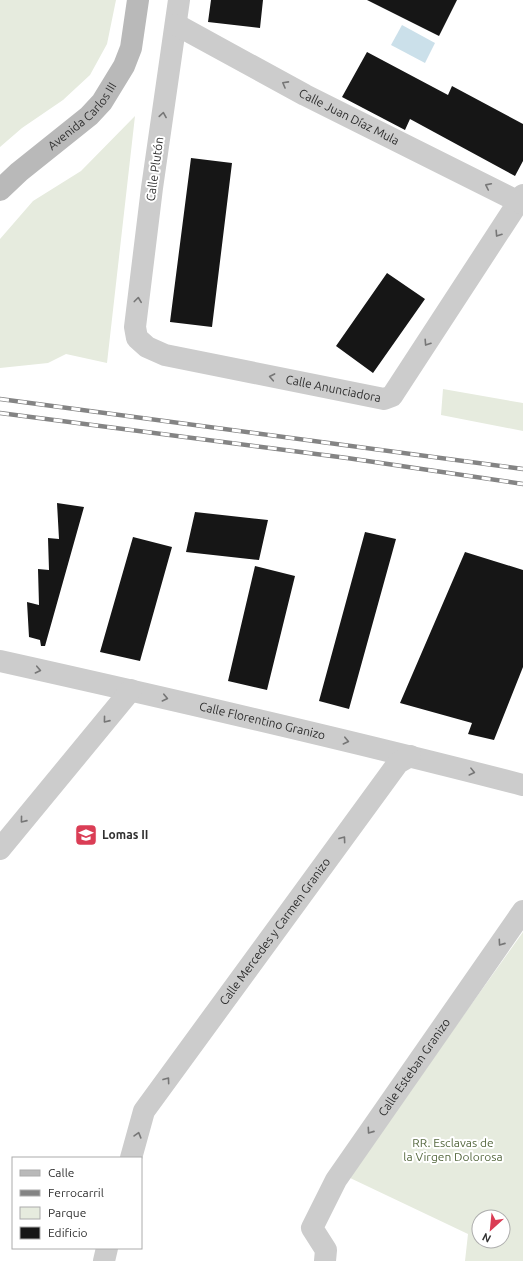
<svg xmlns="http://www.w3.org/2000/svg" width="523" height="1261" font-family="Ubuntu,sans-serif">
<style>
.green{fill:#e6ebde;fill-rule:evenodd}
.water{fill:#cbe0ea}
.building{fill:#161616}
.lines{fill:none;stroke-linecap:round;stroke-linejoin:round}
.street{stroke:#ccc;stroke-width:22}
.secondary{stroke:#b9b9b9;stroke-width:22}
.rail-casing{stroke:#848484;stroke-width:4.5}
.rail{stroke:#fff;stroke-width:3;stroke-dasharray:9;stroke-linecap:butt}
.oneway{stroke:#767676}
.labels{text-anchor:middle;stroke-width:4;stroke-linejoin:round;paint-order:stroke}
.street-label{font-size:12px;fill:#2f2f2f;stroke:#fff}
.poi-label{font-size:12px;font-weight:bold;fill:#2f2f2f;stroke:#fff;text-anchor:start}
.park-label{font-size:12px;fill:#55683f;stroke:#fff}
</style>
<rect width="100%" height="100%" fill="#fff"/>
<path class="green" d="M0,0H116L107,44L90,75L63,100L22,128L0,147Z
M135,116L107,363L66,354L48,363L0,368V239L33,201L81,171Z
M443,389L523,403V431L441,415Z
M523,932V1261H465L468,1234L348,1177ZM479,1217H503V1241H479Z"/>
<path class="water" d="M402,25L435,43L425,63L391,45Z"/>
<path class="building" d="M211,0H263L260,28L208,22Z
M367,0H457L439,36Z
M367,52L448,95L452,86L523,124V161L515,176L410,119L405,130L342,97Z
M191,158L232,163L212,327L170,322Z
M387,273L425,299L373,373L336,346Z
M57,503L84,507L45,646H41L40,640L29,637L27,602L39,605L38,569L49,570L48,538L59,539Z
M195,512L268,520L259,560L186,552Z
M365,532L396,539L349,709L319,701Z
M133,537L172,547L140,661L100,652Z
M465,552L523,570V667L494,740L468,734L472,723L400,703Z
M255,566L295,576L267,690L228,681Z"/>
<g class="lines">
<g class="street">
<path id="s1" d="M179,0L152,188L135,327L137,338L147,347L165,355L384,399L392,396L523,195"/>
<path id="s2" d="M177,25L305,95L523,204"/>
<path id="s3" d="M0,661C175,700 349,740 523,785"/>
<path d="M0,849L131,690"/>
<path id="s4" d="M131,1158L144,1111L398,763L410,756"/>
<path d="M104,1261L107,1248"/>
<path id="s5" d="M325,1261L326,1250L312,1228L336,1180L523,911"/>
</g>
<path class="secondary" id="s6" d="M0,190L19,172L89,116L102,102L124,66L131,48L138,0"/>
<g class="rail-casing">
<path id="rail" d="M0,399L523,469
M0,413L347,458L523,484"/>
</g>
<use href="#rail" class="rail"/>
</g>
<defs><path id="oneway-chevron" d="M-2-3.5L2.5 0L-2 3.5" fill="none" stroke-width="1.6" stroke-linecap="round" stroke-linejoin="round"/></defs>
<g class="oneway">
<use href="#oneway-chevron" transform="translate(285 84) rotate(-151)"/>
<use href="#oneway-chevron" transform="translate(163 115) rotate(-81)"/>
<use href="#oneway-chevron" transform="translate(488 186) rotate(-154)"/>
<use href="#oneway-chevron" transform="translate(498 234) rotate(123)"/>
<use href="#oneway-chevron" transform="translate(138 300) rotate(-83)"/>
<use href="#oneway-chevron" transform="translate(427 343) rotate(123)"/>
<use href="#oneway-chevron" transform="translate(272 377) rotate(-169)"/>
<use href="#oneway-chevron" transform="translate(38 670) rotate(12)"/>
<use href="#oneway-chevron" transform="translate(165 698) rotate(13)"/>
<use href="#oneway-chevron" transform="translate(106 720) rotate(129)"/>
<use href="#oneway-chevron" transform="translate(346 741) rotate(13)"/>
<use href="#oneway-chevron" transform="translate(472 772) rotate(14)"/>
<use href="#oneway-chevron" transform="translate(23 820) rotate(129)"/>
<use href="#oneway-chevron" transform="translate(343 839) rotate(-54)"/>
<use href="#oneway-chevron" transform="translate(501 943) rotate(125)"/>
<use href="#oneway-chevron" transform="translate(167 1080) rotate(-54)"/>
<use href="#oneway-chevron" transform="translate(370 1131) rotate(125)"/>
<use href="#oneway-chevron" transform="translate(138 1135) rotate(-74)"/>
</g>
<defs>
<g id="school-square" transform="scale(1.15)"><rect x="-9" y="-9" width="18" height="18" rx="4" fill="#da3d55" stroke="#fff"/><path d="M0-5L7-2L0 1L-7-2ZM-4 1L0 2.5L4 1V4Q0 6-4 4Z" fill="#fff"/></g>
</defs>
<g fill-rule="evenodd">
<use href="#school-square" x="86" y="835"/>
</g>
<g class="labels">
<g class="street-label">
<text dy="4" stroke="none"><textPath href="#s6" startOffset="111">Avenida Carlos III</textPath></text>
<text dy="4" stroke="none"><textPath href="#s2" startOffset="195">Calle Juan Díaz Mula</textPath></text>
<text transform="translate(155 169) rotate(-82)" y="4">Calle Plutón</text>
<text dy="4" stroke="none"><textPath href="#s1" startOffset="546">Calle Anunciadora</textPath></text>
<text dy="4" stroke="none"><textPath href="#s3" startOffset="269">Calle Florentino Granizo</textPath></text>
<text dy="4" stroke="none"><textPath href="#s4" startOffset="271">Calle Mercedes y Carmen Granizo</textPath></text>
<text dy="4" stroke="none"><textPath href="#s5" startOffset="228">Calle Esteban Granizo</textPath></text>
</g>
<g class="poi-label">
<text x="102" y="839">Lomas II</text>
</g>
<g class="park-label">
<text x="453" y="1147">RR. Esclavas de<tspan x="453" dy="14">la Virgen Dolorosa</tspan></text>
</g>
</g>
<rect x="12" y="1157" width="130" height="92" fill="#ffffff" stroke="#acacac"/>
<rect x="20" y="1170" width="20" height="6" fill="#b9b9b9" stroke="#acacac"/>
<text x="48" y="1177" font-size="12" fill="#2f2f2f">Calle</text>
<rect x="20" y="1190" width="20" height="6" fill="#848484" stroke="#acacac"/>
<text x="48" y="1197" font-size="12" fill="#2f2f2f">Ferrocarril</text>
<rect x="20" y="1207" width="20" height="12" fill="#e6ebde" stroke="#acacac"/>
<text x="48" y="1217" font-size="12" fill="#2f2f2f">Parque</text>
<rect x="20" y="1227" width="20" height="12" fill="#161616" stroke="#acacac"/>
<text x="48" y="1237" font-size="12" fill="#2f2f2f">Edificio</text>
<g transform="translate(491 1229) rotate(207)"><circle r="19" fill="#ffffff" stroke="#acacac"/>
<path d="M0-3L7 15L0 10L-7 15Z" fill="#da3d55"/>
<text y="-6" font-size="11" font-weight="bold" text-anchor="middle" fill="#2f2f2f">N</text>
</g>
</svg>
